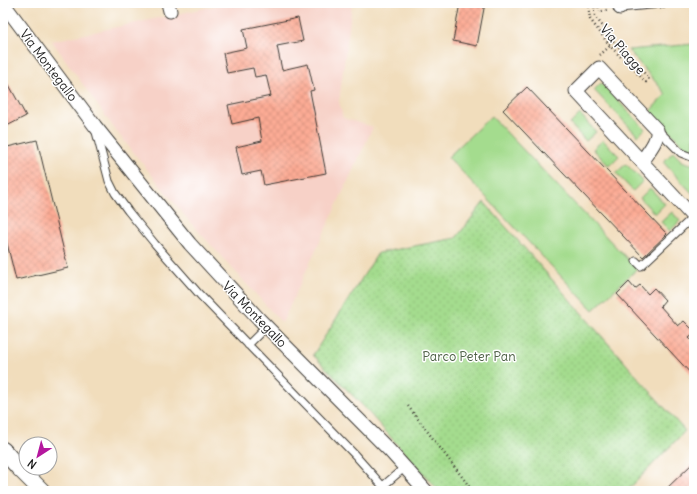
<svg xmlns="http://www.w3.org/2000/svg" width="697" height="494" font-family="Delius,sans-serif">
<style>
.built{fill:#f7d1c7}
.green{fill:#a4dc8e;stroke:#607c55}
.park{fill:url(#park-dots);stroke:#607c55}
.building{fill:url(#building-cross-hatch)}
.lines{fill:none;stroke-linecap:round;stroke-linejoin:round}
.service-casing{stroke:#3c3934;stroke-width:9}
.minor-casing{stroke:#3c3934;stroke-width:15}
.tertiary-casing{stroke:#3c3934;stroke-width:18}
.path{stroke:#3c3934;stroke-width:2.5;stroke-dasharray:1 3;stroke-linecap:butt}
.service{stroke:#fff;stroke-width:7}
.minor{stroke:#fff;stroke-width:13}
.tertiary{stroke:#fff;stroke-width:16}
.labels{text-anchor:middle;stroke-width:3;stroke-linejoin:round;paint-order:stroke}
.street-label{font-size:13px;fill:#1c1c1c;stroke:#fff}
.park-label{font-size:13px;fill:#4c5f44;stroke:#fff}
</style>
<defs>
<pattern id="park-dots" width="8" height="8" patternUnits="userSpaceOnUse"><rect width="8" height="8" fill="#a4dc8e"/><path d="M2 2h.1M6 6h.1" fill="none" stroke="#8dbc7a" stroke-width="1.8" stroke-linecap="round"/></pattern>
<pattern id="building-cross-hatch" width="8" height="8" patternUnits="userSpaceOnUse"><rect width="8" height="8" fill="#fcab94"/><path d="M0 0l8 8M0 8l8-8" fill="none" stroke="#d7937f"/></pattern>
</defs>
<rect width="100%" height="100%" fill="#fff"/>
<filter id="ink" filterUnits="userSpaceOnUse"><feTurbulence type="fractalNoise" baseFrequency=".025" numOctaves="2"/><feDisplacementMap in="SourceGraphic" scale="8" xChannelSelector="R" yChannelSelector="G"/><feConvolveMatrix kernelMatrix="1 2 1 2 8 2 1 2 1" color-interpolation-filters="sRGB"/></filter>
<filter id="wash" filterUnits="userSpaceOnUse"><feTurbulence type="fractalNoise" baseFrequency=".012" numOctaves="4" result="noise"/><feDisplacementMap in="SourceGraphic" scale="16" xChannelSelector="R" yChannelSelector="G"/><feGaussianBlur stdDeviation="0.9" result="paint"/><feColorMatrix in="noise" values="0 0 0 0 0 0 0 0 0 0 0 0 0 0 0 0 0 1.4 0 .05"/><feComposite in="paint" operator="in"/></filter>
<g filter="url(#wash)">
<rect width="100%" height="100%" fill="#f1ddbc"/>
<path class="built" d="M228,3H351L352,5L339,101L343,118L373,127L282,323L190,222L116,131L52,41Z"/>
<path class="green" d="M694,44V150L685,147L650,111L666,94L628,50Z
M601,83L645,129L638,136L594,90Z
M580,114L596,132L586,141L570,124Z
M491,116L637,269L593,310L448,157Z
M603,140L619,156L609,166L593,149Z
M673,152L682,161L694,165V195L663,162Z
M626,164L643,181L633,191L616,173Z
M650,188L665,204L655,214L640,198Z
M672,212L680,221L670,231L661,222Z"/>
<path class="park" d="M484,202L685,431L627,491H439L362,405L313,355L378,253L456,238Z"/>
<g id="blocks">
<path class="building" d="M460,3H485L477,46L453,41Z
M298,18L303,41L277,46L282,70L308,64L314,90L310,91L326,173L264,185L261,171L242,175L236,147L262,141L258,118L232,124L228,105L271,96L266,75L255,77L253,68L227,73L223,53L247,48L243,29Z
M3,74L26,116L3,128Z
M527,87L667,234L643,257L503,110Z
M37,140L68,268L16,280L3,227V148Z
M629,282L635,289L640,285L648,294L654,288L665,300L660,306L678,326L684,321L694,331V334L689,338L694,343V377L617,294Z
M694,462V491H664Z"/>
</g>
</g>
<g filter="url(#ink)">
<use href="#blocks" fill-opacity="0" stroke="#3c3934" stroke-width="1"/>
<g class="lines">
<g class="service-casing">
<path id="service" d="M620,8L670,3
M657,129L681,153L694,158
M96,132L109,181L115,193L128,211L155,244L200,295L355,455L387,491
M636,261L641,266L693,217
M248,345L266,327
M383,486L405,467"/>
</g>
<g class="minor-casing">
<path id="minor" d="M3,3L95,126L190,244L259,319L390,451L426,491
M168,3L170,11
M620,3V8
M642,161C647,153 659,140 657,130L599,68L576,91L694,218"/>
</g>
<g class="tertiary-casing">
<path id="tertiary" d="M3,450L18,467L42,491"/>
</g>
<path class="path" d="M588,3L590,19L610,46
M594,3L595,16L614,42L649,78L646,82L610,46L600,55
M598,3L599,12L607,10
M408,406L466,482L472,491"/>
<use href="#service" class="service"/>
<use href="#minor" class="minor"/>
<use href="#tertiary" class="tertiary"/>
</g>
</g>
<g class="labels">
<g class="street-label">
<text transform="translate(623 49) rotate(49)" y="5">Via Piagge</text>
<text transform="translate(49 65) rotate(53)" y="5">Via Montegallo</text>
<text transform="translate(255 314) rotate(46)" y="5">Via Montegallo</text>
</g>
<g class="park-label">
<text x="469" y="361">Parco Peter Pan</text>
</g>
</g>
<rect width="697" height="494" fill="none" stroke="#fff" stroke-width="16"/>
<g transform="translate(38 456) rotate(216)"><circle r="19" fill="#ffffff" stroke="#a4a4a4"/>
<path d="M0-3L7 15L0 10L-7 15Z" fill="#b5179e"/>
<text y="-6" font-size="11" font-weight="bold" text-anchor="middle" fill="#1c1c1c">N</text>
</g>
</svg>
